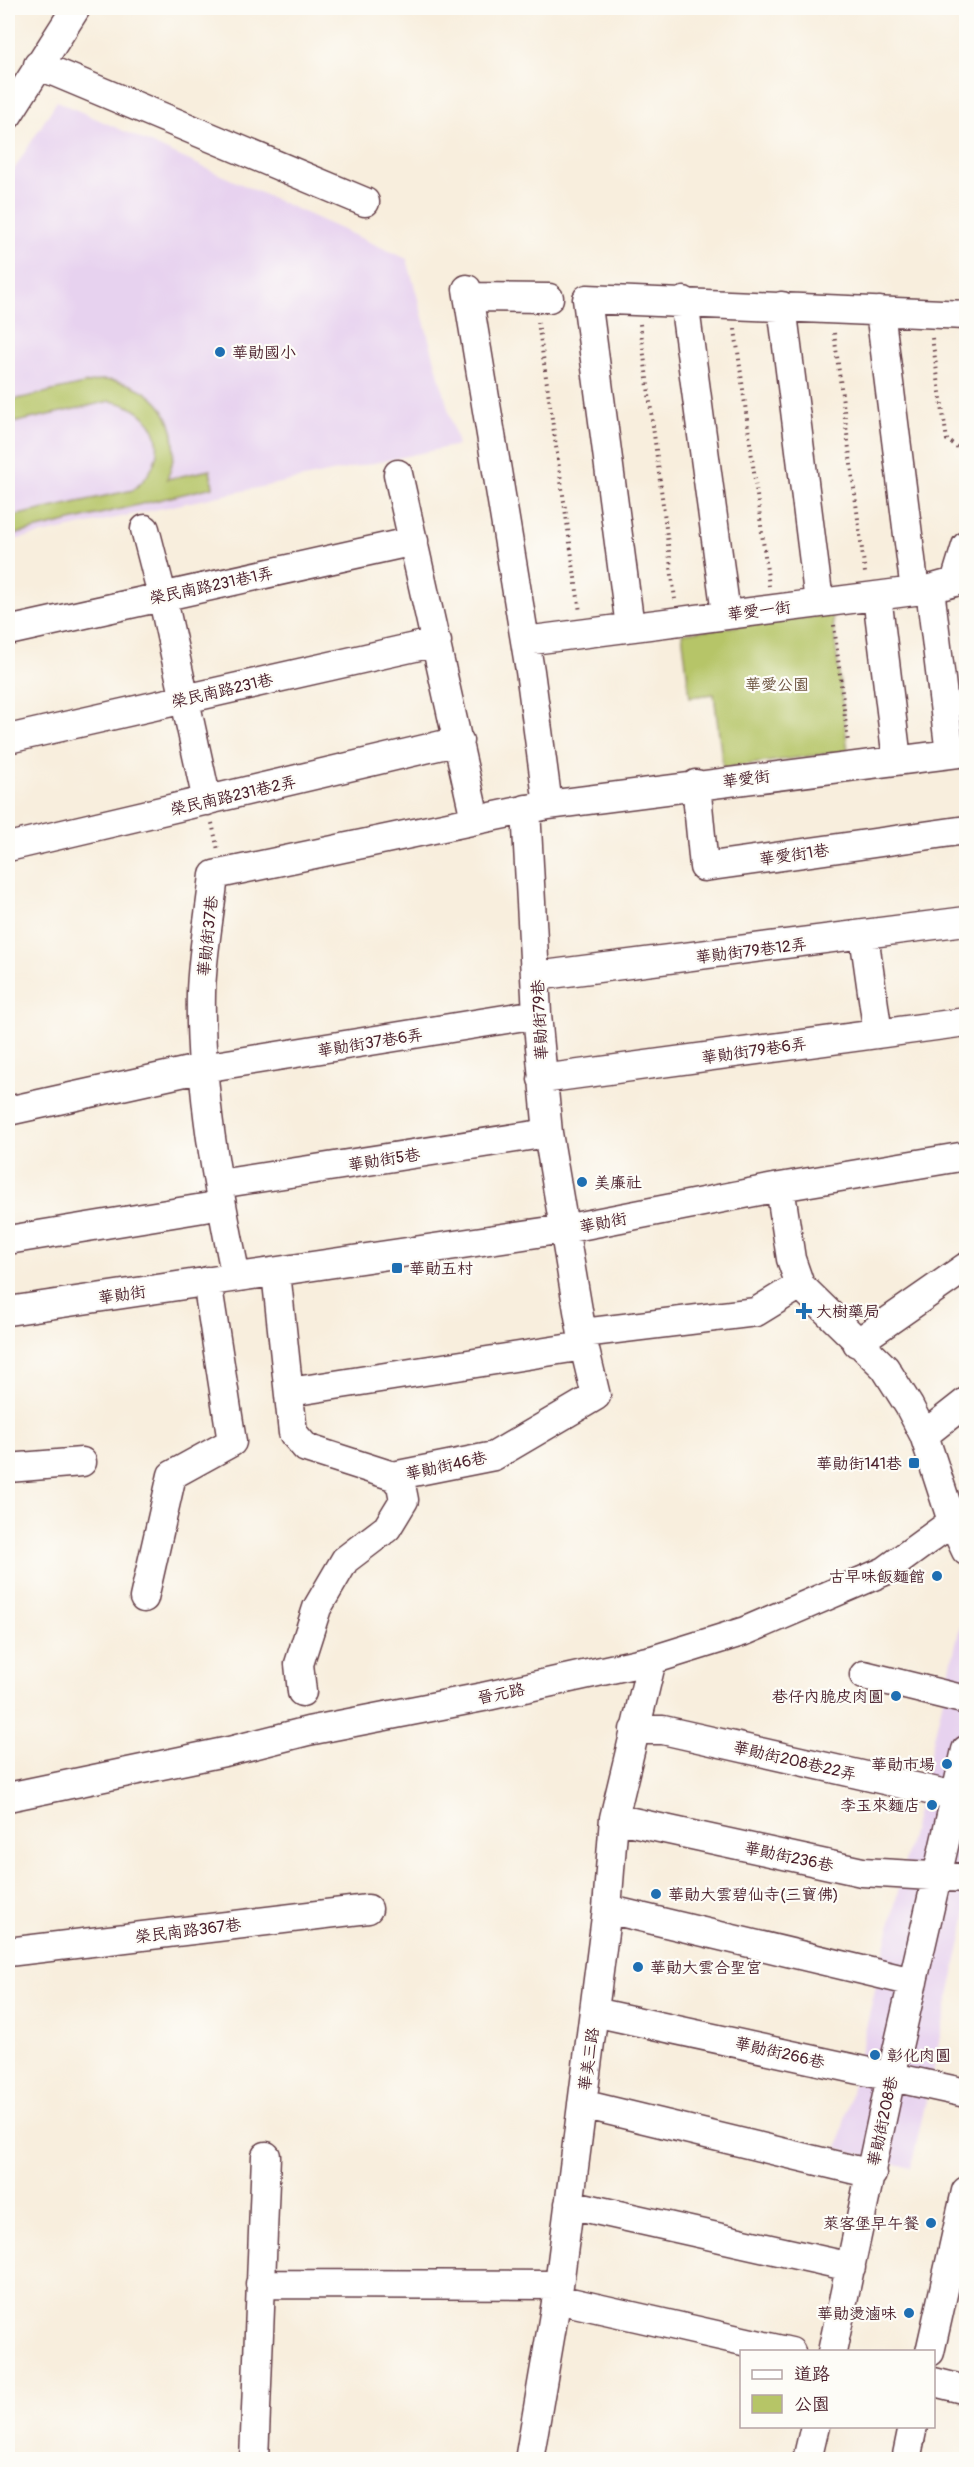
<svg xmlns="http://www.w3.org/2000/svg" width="974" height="2467" font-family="Pangolin,'LXGW WenKai TC',sans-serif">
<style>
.built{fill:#e7d2ef}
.green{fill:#b6c567;stroke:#807249;stroke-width:1.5}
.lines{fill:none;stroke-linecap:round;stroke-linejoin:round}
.minor-casing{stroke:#643e46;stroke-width:31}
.path{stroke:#643e46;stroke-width:4;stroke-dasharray:1.5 4.5;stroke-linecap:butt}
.minor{stroke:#fff;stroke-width:28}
.poi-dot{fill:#1f6fb2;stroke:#fdfcf7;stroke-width:2}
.labels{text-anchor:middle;stroke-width:4.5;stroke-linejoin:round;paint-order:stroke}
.poi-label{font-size:16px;fill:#4a1f2b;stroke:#fdfcf7;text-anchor:start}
.street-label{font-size:16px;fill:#4a1f2b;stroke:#fdfcf7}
.park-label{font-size:16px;fill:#6a513d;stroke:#fdfcf7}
</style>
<rect width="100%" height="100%" fill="#fdfcf7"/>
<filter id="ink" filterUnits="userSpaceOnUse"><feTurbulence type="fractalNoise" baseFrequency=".0167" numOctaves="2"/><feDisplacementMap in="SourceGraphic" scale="12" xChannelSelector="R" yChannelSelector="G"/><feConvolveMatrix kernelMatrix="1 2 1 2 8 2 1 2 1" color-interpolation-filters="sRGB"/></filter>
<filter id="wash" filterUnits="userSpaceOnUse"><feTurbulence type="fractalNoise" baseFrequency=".008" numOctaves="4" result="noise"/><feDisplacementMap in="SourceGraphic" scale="24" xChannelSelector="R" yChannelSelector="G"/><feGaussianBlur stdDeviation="1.35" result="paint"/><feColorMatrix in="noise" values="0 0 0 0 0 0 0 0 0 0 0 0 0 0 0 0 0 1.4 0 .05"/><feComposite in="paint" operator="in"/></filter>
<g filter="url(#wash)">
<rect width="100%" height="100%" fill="#f8eedd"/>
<path class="built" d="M57,101L407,259L458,445L8,541V169L13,171Z
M964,1609H966V1919L911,2168L838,2148Z"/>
<path class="green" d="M101,380C157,380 189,427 167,479L210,470L213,487L8,536V517L133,490C175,457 160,409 110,401L8,424V401Z
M832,614L848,751L723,768L714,694L690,697L682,633Z"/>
</g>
<g filter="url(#ink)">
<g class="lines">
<g class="minor-casing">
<path id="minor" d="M38,65L365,202
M8,115L76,8
M467,289L530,671L548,805
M469,297L549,298
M684,301L726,614
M782,306L819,602
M880,311L915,591
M398,474L475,819
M145,529L162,595L207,801
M930,589L950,754
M877,596L897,760
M630,627L587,299L966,315
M8,631L414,541
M525,641L930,589L955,582L966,546
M8,739L437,642
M696,784L704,867L966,830
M8,847L459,741
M864,935L878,1034
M536,976L966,921
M542,1079L966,1022
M8,1111L203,1068L537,1014
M219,1184L548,1133
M780,1187L791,1259L800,1285L885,1368L909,1406L924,1435L952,1521L966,1551
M8,1240L222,1205
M276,1272L293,1433L306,1448L393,1476L494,1456L596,1396L584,1346L548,1133L537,1014L526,809
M236,1277C217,1184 199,1088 201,993C202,954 210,914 214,875L548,805L966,752
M8,1311L564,1229L780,1187L966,1156
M583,1333L756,1312L800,1285
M857,1343L966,1267
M290,1392L584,1346
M924,1435L966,1402
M8,1468L82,1462
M144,1598L172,1475L232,1442L207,1281
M864,1675L966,1700
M302,1692L299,1664L317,1608L345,1560L387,1528L404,1500L401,1485L393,1476
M634,1730H663L955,1796
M8,1797L229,1751L308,1731L483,1697L652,1660L745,1631L885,1571L966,1512
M614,1818L862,1872L966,1878
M607,1909L913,1982
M8,1952L368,1909
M594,2012L966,2093
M582,2104L872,2174
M569,2204L851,2267
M260,2284L559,2285
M557,2299L791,2352
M832,2352L891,2077L966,1750
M930,2352L966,2191
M934,2382L966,2390
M254,2460L266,2156
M529,2460L559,2285L607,1909L614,1818L652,1660
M807,2460L815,2426
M906,2460L913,2426"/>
</g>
<path class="path" d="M538,322L580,612
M640,324L675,599
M735,329L769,586
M834,333L865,573
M932,338L947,440L966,453
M834,625L848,743
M212,823L218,850"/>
<use href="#minor" class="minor"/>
</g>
</g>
<g class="poi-dot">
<circle cx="220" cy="352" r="6"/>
<circle cx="582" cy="1182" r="6"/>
<rect x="391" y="1262" width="12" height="12" rx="3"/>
<path d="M801 1302h6v6h6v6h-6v6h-6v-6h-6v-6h6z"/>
<rect x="908" y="1457" width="12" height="12" rx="3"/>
<circle cx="937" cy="1576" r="6"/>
<circle cx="896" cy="1696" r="6"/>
<circle cx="947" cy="1764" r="6"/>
<circle cx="932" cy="1805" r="6"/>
<circle cx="656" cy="1894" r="6"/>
<circle cx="638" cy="1967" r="6"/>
<circle cx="875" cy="2055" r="6"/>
<circle cx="931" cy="2223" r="6"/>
<circle cx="909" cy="2313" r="6"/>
</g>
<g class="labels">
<g class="poi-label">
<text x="232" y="358">華勛國小</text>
<text x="594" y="1188">美廉社</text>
<text x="409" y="1274">華勛五村</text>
<text x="816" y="1317">大樹藥局</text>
<text x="902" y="1469" text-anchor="end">華勛街141巷</text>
<text x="925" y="1582" text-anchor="end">古早味飯麵館</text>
<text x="884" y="1702" text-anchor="end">巷仔內脆皮肉圓</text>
<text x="935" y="1770" text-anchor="end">華勛市場</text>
<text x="920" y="1811" text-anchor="end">李玉來麵店</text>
<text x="668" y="1900">華勛大雲碧仙寺(三寶佛)</text>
<text x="650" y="1973">華勛大雲合聖宮</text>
<text x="887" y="2061">彰化肉圓</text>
<text x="919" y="2229" text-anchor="end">萊客堡早午餐</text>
<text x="897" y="2319" text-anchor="end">華勛燙滷味</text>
</g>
<g class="street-label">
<text transform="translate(211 585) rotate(-12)" y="6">榮民南路231巷1弄</text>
<text transform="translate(759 610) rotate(-7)" y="6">華愛一街</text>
<text transform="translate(222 690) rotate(-13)" y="6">榮民南路231巷</text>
<text transform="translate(746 778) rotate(-7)" y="6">華愛街</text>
<text transform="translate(233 795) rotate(-13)" y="6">榮民南路231巷2弄</text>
<text transform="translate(794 854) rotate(-8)" y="6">華愛街1巷</text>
<text transform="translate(207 936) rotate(-84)" y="6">華勛街37巷</text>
<text transform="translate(751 950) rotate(-7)" y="6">華勛街79巷12弄</text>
<text transform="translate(539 1020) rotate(-93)" y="6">華勛街79巷</text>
<text transform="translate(370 1042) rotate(-9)" y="6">華勛街37巷6弄</text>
<text transform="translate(754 1050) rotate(-8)" y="6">華勛街79巷6弄</text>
<text transform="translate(384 1159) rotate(-9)" y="6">華勛街5巷</text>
<text transform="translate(603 1222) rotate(-11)" y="6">華勛街</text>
<text transform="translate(122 1294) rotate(-8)" y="6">華勛街</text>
<text transform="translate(446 1465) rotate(-12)" y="6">華勛街46巷</text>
<text transform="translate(501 1693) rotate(-12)" y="6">晉元路</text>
<text transform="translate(795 1760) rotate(13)" y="6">華勛街208巷22弄</text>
<text transform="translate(789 1856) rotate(12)" y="6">華勛街236巷</text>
<text transform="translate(188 1930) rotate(-7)" y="6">榮民南路367巷</text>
<text transform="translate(780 2052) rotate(13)" y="6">華勛街266巷</text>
<text transform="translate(588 2059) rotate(-82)" y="6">華美三路</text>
<text transform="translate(882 2121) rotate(-78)" y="6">華勛街208巷</text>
</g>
<g class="park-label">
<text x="777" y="690">華愛公園</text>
</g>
</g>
<rect width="974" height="2467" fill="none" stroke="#fdfcf7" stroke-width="30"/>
<rect x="740" y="2350" width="195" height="78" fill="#fdfcf7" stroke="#b5a4a5" stroke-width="1.5"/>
<rect x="752" y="2370" width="30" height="9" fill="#ffffff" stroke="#b5a4a5" stroke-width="1.5"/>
<text x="794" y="2380" font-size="18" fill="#4a1f2b">道路</text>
<rect x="752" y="2395" width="30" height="18" fill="#b6c567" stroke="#b5a4a5" stroke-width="1.5"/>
<text x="794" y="2410" font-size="18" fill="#4a1f2b">公園</text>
</svg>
